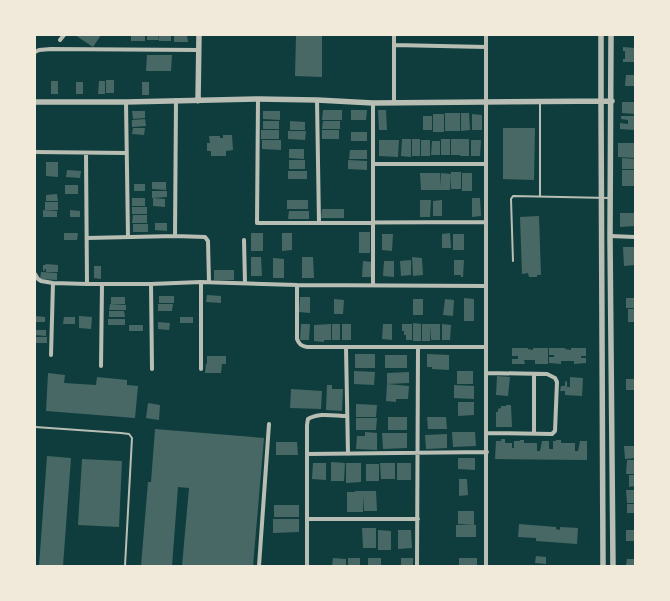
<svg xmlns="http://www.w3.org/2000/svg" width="670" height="601" font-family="'Nunito Sans',sans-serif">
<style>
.building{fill:#486865}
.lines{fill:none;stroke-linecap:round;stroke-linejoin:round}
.service{stroke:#b8beb3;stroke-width:2}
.minor{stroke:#b8beb3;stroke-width:4}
.tertiary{stroke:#b8beb3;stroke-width:5.5}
</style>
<rect width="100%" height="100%" fill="#0f3d3e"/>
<path class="building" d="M75,35H101L93,47Z
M131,35H145V41H131Z
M147,35H158L159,40H147Z
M159,35H171V41H159Z
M174,35H187L188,42H174Z
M296,35H322V77L295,76Z
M623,47L635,48V62H623V59H625V51H623Z
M147,55H172L171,71H146Z
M626,75H635V86H625Z
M106,80H114V93H106Z
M51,81H58V94H51Z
M99,81H105V94H98Z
M76,82H83V94H76Z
M142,82H149V95H142Z
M622,102H635V114L622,113Z
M323,110H342V120H322Z
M351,110H367L366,120H351Z
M378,110H386L387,130H379Z
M132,111H145V118L133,119Z
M263,111H280V120L263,119Z
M445,113H460V131H445Z
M461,113H469L470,130L461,131Z
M433,114H444V132H433Z
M472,114L482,115V130H472Z
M423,116H432V130H423Z
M621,116H635V130L620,129V123L628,124V120L621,119Z
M145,119L146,126L132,127V120Z
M263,121H279V129H263Z
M290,121L305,122V130H290Z
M323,121H340V129H322Z
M133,128H145L144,135L132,134Z
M503,128H535L534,180L503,179Z
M261,130H279V139H261Z
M322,130H339V139H322Z
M288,131H306L305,140L288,139Z
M351,132H367V141H351Z
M223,135H232L233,150L226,151V156H211V151H207V143H210L209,136H220V138H223Z
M402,139H411V157L401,156Z
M412,139H420V156H412Z
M441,139H450V155H441Z
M451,139H469V156H460L461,148L460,155H451Z
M262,140H281V150L262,149Z
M379,140H399L398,157L379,156Z
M421,140H430V156H421Z
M471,140H481L480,156H471Z
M432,141H440V155H431Z
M618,143H635V158L618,157Z
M289,149H304V159L289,158Z
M350,150H367V159H349Z
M622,158L635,159V169H622Z
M289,160H305V169H289Z
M348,160L367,161V170L348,169Z
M46,162H58V177L46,176Z
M67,170L81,171L80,178L66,177Z
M622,170H635V186H622Z
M288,171H307V179H288Z
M451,172H461V189H451Z
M420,173H430V187V173H440V187L441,173L451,174L450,190H421Z
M462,173H472V191H462Z
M152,182H166V190L152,189Z
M134,184H145V191H134Z
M65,185H78V194H65Z
M152,191H167V197L152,198Z
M57,194L58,201H46V195Z
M132,198H145V206H132Z
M153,198L165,199V207L153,206Z
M472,198H480L481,216L472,217Z
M287,200H308V209H287Z
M420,200H431L430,217H420Z
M442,200V216H433V201Z
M45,202H58V210H45Z
M132,207H147V214H132Z
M322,209H344V218H321Z
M43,210L57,211V217H43Z
M70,210L80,211V217H70Z
M289,211H309V219H288Z
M620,213H635V226L620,227Z
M133,215H147V223H132Z
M539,216L541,275H537V277H529L528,273L522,274L520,217Z
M155,223H167V231L155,230Z
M133,224H148V232H133Z
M359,232H370V253H359Z
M64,233H78L77,240H64Z
M251,233H263V251H251Z
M282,233H292V250L282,251Z
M450,233L451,248H442V234Z
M382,234H393L392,251L382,250Z
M453,234H464V250H453Z
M623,247H635V265L624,266Z
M251,257H261L262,276H251Z
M302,257H313L314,278H302Z
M412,257L422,258L423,275L413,276Z
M273,258L284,259V278H273Z
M411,260V275L401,276L400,261Z
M454,260H464L463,277H461V275H454Z
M363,261L372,262L371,277H362Z
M384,261H394V277L383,276Z
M46,264L58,265V272H46V269H45L44,271H43V265H45Z
M94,266H101V279L94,278Z
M214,270H234V280H214Z
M41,272L57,273V280L40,279Z
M207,295L221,296V303L206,302Z
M159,296H174V303H159Z
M111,297H125V304H111Z
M300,297H310V313L299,312Z
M464,298L474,299V321H464Z
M626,298H635V308H626Z
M334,299L344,300L343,314H334Z
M413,299H423V315H413Z
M445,299L454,300L453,316L443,315Z
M110,304L126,305V310H109Z
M158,304H173L172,311H158Z
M628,309H635V322H628Z
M109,311H124L125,317H109Z
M35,316L45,317V322H35Z
M79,316L92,317L91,329L79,328Z
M64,317H75V324H63Z
M180,317H193V323H180Z
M108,319H125V325H108Z
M158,322L170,323L169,330L158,329Z
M413,323L421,324V341H413Z
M301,324H310L309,340H300Z
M331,324V340H324V342L314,341V325Z
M332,324H340V340H332Z
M342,324H351V340H342Z
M383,324H392V340L382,339Z
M402,324H412V340H406V335H404V331H402Z
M422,324H440V340H431L430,326V341H422Z
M442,324L451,325L450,340H442Z
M129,325H143V331H129Z
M35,330H46V336L35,335Z
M35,337H47V343H35Z
M512,348H528V349L533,350V348H548V364H535V360H524L525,364H512V359H518V356H512Z
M549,348H565V349L571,350V348H586V356H581V358H586V363L574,364V361H561V364L549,363V357H554V355H549Z
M355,354H375V368H355Z
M427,354L449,355V370L432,369V367H427Z
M385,355H407V368H385Z
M207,356H226V364H207Z
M206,364H222L221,373H205Z
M354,371L375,372L374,385L354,384Z
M457,371H473V384H457Z
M409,372V383L387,384V373Z
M48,373L65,375L64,383L96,385L97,377L127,380V385L138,386L135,418L46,411Z
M497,376L510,377L508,396L496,395Z
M570,377L583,378L582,396L565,395V391H560L561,386H565V381L567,382V387H570Z
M626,379H635V390H626Z
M387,384L409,386L408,399H396V402L386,401Z
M327,385H332V389H343L342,411L326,410Z
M454,385L474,386V399L454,398Z
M291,389L322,391L321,409L290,408Z
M458,402H474V415L458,416Z
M148,403L160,405L159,420L146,418Z
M356,404L377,405L376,417H356Z
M506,405H511L512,427H496V412H498V409L501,408V406H506Z
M388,417H407V430H388Z
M427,417H446L447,429H428Z
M356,418H377L376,430H356Z
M155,429L264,438L253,566H182L189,488L178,487L172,566H141L148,482H151Z
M365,432L377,433V450L356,449L357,436H365Z
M452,432H475L476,446L453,447Z
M382,433H407V448L383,449Z
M447,434V448L426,449L425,435Z
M501,439H505V443H512V448H514V441H520V440H524V443H537V451H540L542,441H549V449H553V441H556V440H561V443H575V451H578L580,441H587V460L495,459L496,441H501Z
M276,442H297L298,455H276Z
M624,446H635V458L625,459Z
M47,456L71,458L63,566H39Z
M458,458H475V470L458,469Z
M82,459L122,461L119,527L78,525Z
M627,460H635V474H626Z
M331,462L345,463L344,481H331Z
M313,463H326V480L312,479Z
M346,463H361V482L346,483Z
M380,463H395V479H381Z
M397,463H411V480H397Z
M366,464H379V481H366Z
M629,475H635V486L629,487Z
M459,479H467L468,495L459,496Z
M626,490H635V503H627Z
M355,491H376L377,511H364L363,495V512H347V492H355Z
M627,504H635V513H627Z
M274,505H299V517H274Z
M458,511H474V525L458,524Z
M273,519H299V532L273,533Z
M519,524L556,527V529L560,530V527L578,528L577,544L536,541V538L518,537Z
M456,525H476V537H456Z
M362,528H376V548H363Z
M378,530L391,531V550H378Z
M398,530H411L412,548L398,549Z
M626,530H635V541H626Z
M536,556L546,557V564L535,563Z
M333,558L346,559V566H332Z
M348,558H360V566H348Z
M368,558H381V566H368Z
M401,558H413V566H401Z
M459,558H477V566H459Z
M627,559H635V566H626Z"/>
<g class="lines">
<path class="service" d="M540,104V196
M513,261L511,199L513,196L609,198
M35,427L121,433L129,434L132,438L125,566"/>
<path class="minor" d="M60,40L64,35
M394,45L486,47
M35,52L39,50L51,49L199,50
M258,99L257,223L486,222
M317,100L319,223
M126,102L128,237
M373,103V285
M394,103V35
M35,152L127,153
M86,153L87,284
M373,164H486
M175,236L176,100
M610,236L635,237
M87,238L175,236L205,237L208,241L209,282
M244,240L245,283
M35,274L38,279L41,281L53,283L87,284H151L201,282L297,285L486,286
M201,282V369
M151,284L152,369
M297,285V339C299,344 301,346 307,347H486
M346,347L348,454
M51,355L53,283
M101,366L102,284
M486,373L547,374L555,378L557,382L555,431L552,434L487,433
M534,374V433
M307,454L487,452
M307,519H418
M259,566L269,424
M307,566V425L308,419C319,412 335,416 347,416
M417,566L418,348
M486,566V35"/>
<path class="tertiary" d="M601,35V101L603,566
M611,35L610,236L613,566
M198,101L199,35
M35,102H126L258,99L317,100L373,103L612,101"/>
</g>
<rect width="670" height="601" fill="none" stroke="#f1e9da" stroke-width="72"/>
</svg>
